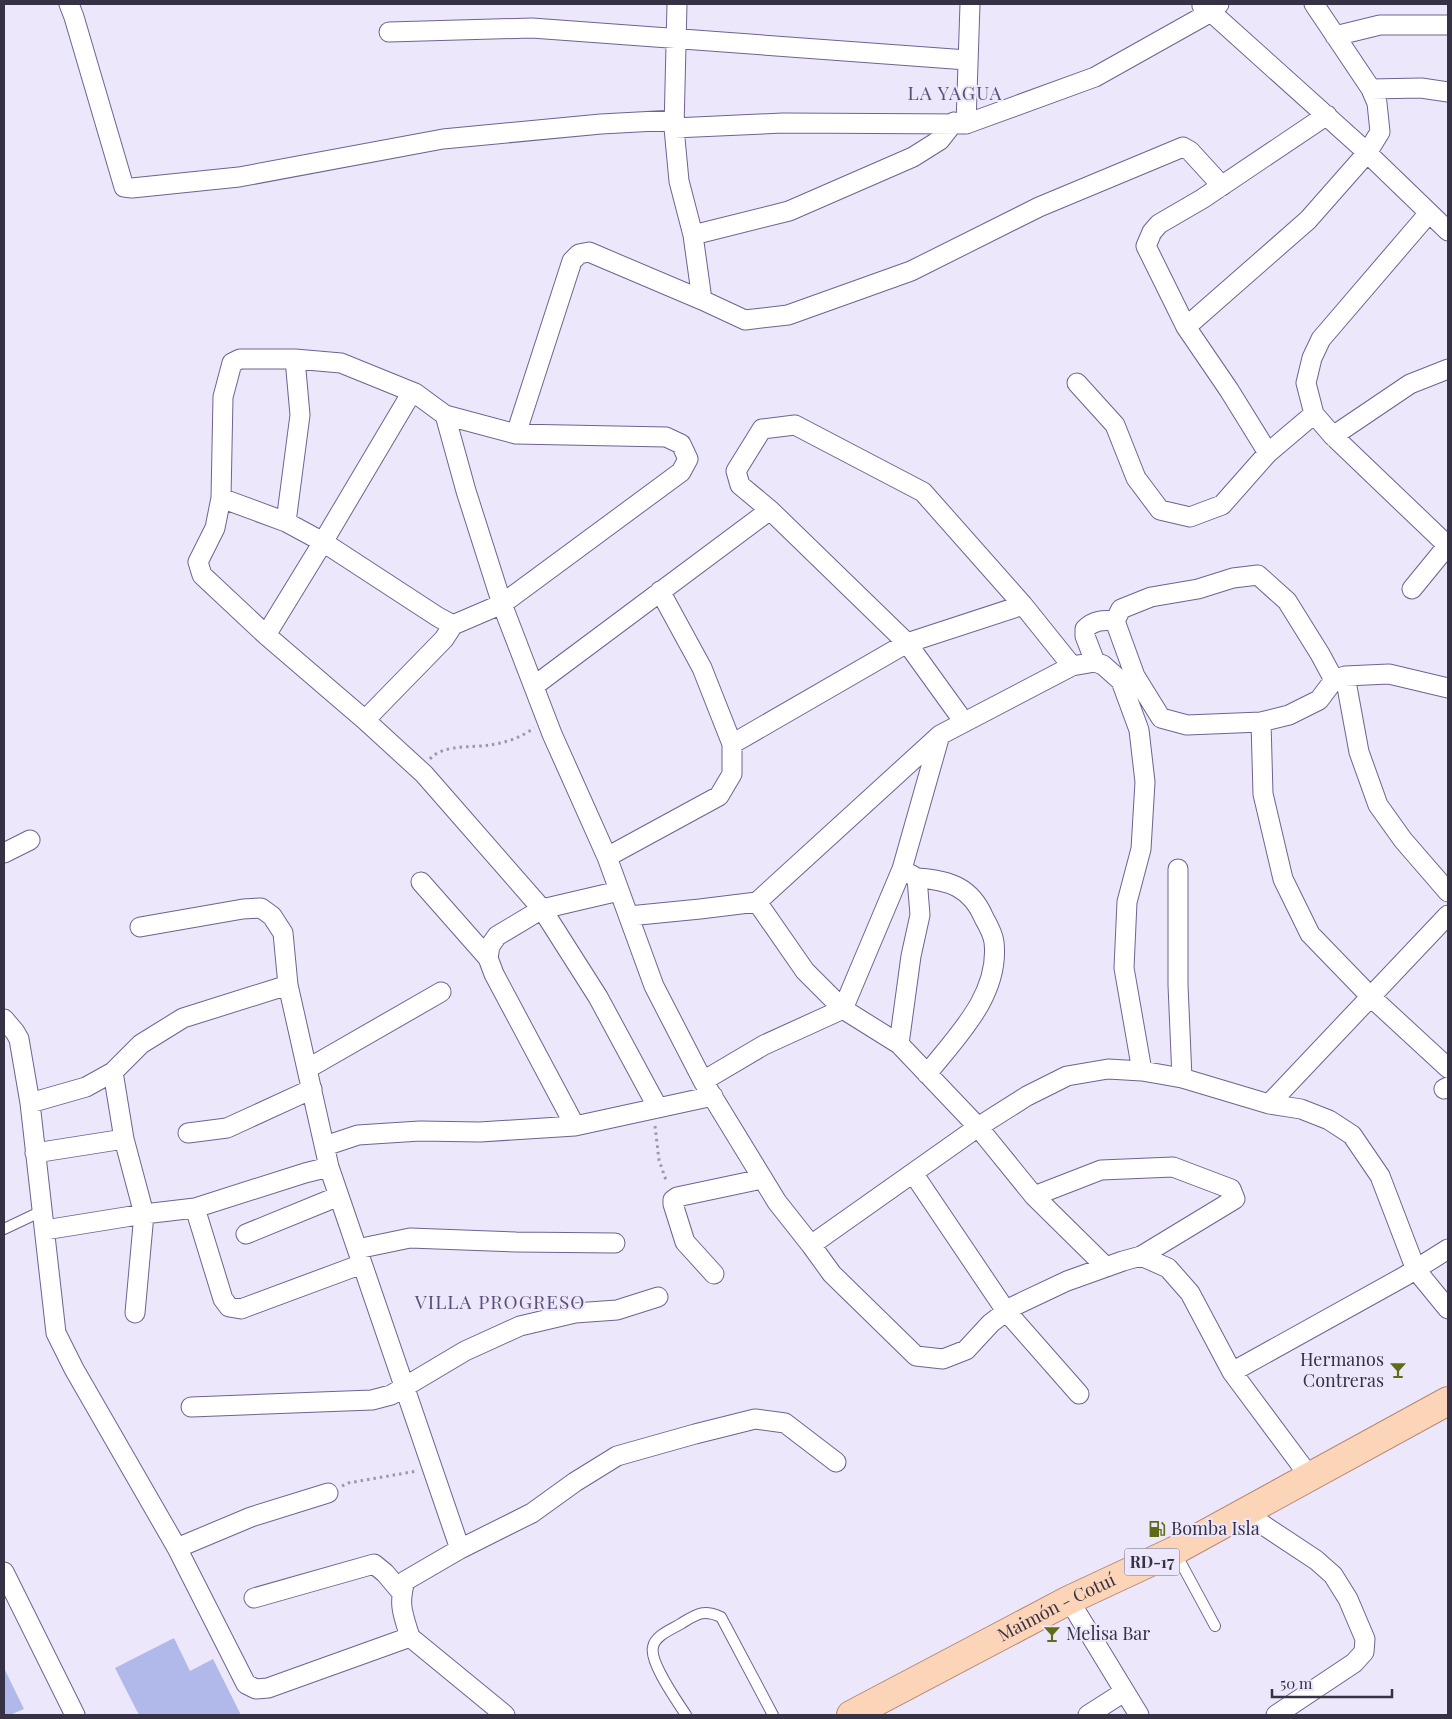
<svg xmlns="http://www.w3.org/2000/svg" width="1452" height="1719" font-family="'Playfair Display',serif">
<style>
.building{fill:#b1b9ea}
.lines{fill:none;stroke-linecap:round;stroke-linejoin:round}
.lane-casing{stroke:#70628f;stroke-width:12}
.street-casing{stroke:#70628f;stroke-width:21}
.primary-casing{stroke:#b68971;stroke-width:30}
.path{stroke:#9d98ac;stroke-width:3;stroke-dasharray:2.5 4;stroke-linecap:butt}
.lane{stroke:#fff;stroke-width:10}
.street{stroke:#fff;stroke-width:19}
.primary{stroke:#fcd4b8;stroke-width:28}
.labels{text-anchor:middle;stroke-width:4;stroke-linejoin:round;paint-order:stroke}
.shield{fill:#ece7fb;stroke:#6d687c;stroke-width:1}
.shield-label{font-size:16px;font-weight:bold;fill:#373145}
.poi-label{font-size:18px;fill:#373145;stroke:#ece7fb;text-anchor:start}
.street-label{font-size:18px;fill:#373145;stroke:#ece7fb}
.neighbourhood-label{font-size:19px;letter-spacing:1px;fill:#5c4f7a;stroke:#ece7fb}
</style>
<rect width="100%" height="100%" fill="#ece7fb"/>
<path class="building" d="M174,1638L190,1671L213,1659L241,1715H139L115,1668Z
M4,1668L24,1709L10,1715H4Z"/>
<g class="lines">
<g class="lane-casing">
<path id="lane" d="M4,1229L42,1211
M1175,1552L1215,1626
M686,1715C677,1701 649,1662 653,1647C655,1635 673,1629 682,1623C697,1614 703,1609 721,1617L773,1715"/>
</g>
<g class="street-casing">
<path id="street" d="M69,4L74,17L124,187L132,188L239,177L443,139L601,124L675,120
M677,4L674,128L679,181L693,235L702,300L745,320L788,315L911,271L1039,207L1183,147L1190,151L1222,186
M1202,6L1211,12L1360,146L1448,231
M389,32L532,28L967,60
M1335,36L1380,25H1448
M1371,89L1421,88L1448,92
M966,124L970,4
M674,128L783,123L966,124L1095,77L1211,12L1219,4
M1429,213L1321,339L1312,358L1306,383L1314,414L1333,436L1448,546
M693,235L789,211L913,157L940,140L954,122
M1186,327L1308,220L1367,153L1380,132L1377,103L1371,89L1314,4
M1077,383L1115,425L1136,478L1160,510L1190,517L1222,505L1268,453L1314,414
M445,415L466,491L502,604L552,734L607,857L654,986L703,1081L777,1202L811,1245L832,1274L916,1356L943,1359L966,1350L991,1323L1012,1307L1067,1281L1123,1261L1141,1256L1168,1268L1190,1293L1232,1372L1310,1477
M516,434L572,261L579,254L589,252L702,300
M1333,436L1410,384L1448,369
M1268,453L1229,390L1186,327L1146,246L1152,232L1159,224L1202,199L1327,115
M221,498L223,397L232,363L240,359H295L341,363L415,393
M286,522L300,415L295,359
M1412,589L1448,545
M266,635L323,542L409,397L415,393L445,415L516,434L666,437L681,444L688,459L681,472L502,604L453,625
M1095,662L1085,636V629C1094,620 1103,620 1115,621
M1345,676L1359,752L1378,805L1403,840L1448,892
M1334,680L1320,654L1287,601L1258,575L1233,578L1198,589L1151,597L1121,609L1115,621L1135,676L1161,718L1187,725L1261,722L1289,715L1319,700L1334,680L1345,676L1389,674L1448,688
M534,686L770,510
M365,720L444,639L453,625L438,617L323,542L286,522L221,498L215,528L198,562L202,575L266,635L365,720L424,774L542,909L598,997L658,1108
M964,722L907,643L770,510L740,485L736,471L762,429L795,425L923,492L1023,605L1072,666
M1261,722L1263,794L1283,879L1310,934L1371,997L1448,1068
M732,744L907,643L1023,605
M4,853L30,840
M607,857L719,796L732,774V744L702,668L660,591
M1178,869V985L1182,1078
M917,878C949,880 971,887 984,918C988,925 993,934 994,942C1000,995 957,1036 927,1074
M421,882L488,958L494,974L575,1126
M757,902L940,735L1072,666L1095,662L1103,665L1121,681L1139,730L1145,782L1141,849L1127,902L1124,968L1142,1071
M629,916L700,909L757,902L805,971L843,1009L899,1044L978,1127L1034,1196L1106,1267
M140,927L243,909L261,908L272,916L283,933L288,985L329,1167L460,1549
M488,958L490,946L497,936L542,909L619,891
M4,1019L15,1032L19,1039L30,1103L56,1333L74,1369L177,1548L246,1684L256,1689L268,1688L410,1637L505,1715
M899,1044L911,956L920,915L917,878L908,873
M307,1069L441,992
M113,1072L124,1139L144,1214L135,1313
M703,1081L764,1045L843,1009L902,869L940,735
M1444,1089L1448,1087
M30,1103L86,1087L113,1072L141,1044L183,1018L288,985
M1269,1104L1448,915
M188,1133L227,1128L312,1089
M325,1146L358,1135L420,1131L480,1132L575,1126L713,1096
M35,1153L124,1139
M913,1173L1006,1311L1079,1394
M1034,1196L1101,1170L1173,1167L1231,1189L1235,1199L1141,1256
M195,1208L223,1299L229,1307L241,1309L362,1264
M45,1230L144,1214L195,1208L305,1173L329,1167
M246,1234L339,1196
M811,1245L978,1127L1027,1096L1067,1076L1108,1069L1142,1071L1182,1078L1269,1104L1301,1109L1329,1120L1352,1135L1380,1176L1416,1270L1448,1309
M357,1249L410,1238L516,1242L615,1243
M714,1274L685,1242L673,1204V1200L677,1197L762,1179
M1232,1372L1405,1276L1448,1249
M191,1407L372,1400L391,1395L465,1351L520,1326L575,1313L617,1310L658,1297
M1245,1513L1316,1560L1333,1575L1348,1599L1365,1639L1364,1652L1354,1663L1276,1715
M177,1548L251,1517L328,1493
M4,1572L75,1715
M254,1598L374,1564L385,1573L402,1593
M1069,1600L1139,1715
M410,1637C403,1614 398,1605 405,1581L460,1549L532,1513L575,1482L617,1456L695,1434L755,1419L785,1423L836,1462
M1088,1715L1124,1692"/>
</g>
<g class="primary-casing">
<g id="primary">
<path id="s1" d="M851,1715L1069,1600L1174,1551L1448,1401"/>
</g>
</g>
<path class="path" d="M430,759C443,744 471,748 490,745C505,743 522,737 534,728
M655,1126L659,1160L667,1183
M342,1486L348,1483L417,1471"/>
<use href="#lane" class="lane"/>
<use href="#street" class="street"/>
<use href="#primary" class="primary"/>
</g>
<defs>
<g id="bar-bare" transform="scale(1.35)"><path d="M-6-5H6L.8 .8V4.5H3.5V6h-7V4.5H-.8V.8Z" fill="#606c15" stroke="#ece7fb" stroke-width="2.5" paint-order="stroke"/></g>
<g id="fuel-bare" transform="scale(1.35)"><path d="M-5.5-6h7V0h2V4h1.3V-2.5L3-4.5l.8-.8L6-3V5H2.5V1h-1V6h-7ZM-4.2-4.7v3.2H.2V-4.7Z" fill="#606c15" stroke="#ece7fb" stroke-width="2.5" paint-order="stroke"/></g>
</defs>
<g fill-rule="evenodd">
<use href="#bar-bare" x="1398" y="1370"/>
<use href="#fuel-bare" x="1157" y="1529"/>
<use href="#bar-bare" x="1052" y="1634"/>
</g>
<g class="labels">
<rect class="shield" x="1124.5" y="1548.5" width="55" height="27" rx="4"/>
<g class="shield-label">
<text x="1152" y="1568">RD-17</text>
</g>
<g class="poi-label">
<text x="1384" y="1366" text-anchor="end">Hermanos<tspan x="1384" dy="21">Contreras</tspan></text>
<text x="1171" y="1535">Bomba Isla</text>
<text x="1066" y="1640">Melisa Bar</text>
</g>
<g class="street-label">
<text dy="6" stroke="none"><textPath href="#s1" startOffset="232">Maimón - Cotuí</textPath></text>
</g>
<g class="neighbourhood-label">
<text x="955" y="100">LA YAGUA</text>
<text x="500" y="1309">VILLA PROGRESO</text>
</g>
</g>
<rect width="1452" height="1719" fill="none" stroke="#373145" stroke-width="10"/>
<path d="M1272 1689v8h120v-8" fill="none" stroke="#373145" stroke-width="2.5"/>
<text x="1280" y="1689" font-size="15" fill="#373145" stroke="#ece7fb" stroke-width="4" paint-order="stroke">50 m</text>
</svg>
